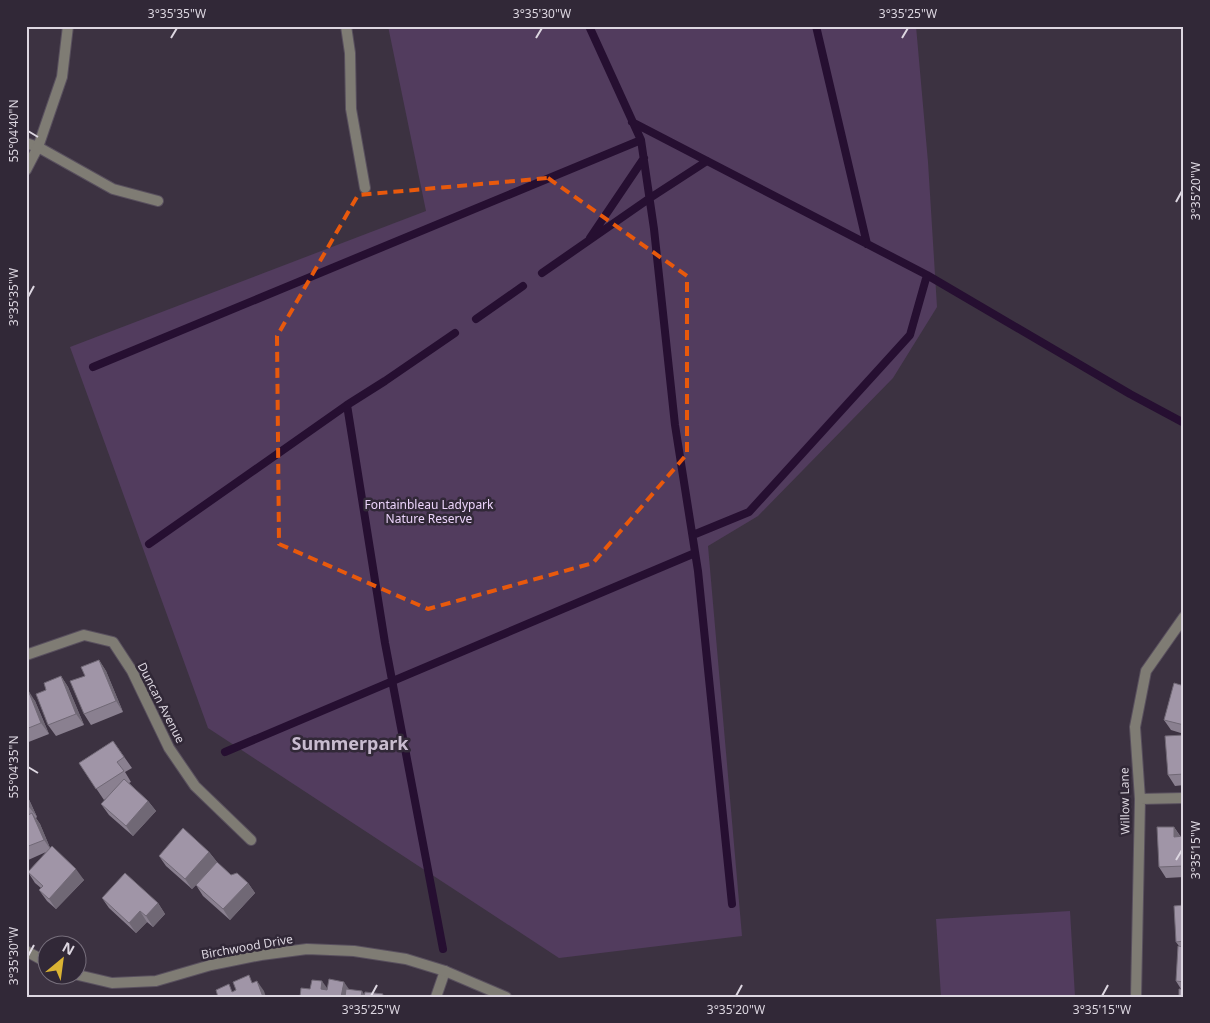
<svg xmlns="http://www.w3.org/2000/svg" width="1210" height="1023" font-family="'Noto Sans',sans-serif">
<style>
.green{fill:#523c5e}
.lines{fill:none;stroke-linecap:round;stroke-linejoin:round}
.stream{stroke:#260f31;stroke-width:8}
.minor-casing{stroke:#59505e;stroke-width:12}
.tertiary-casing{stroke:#59505e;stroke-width:12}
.minor{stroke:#7f7c74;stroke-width:10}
.tertiary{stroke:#7f7c74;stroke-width:10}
.wall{fill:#8a8090}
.shaded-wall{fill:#706875}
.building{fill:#a095a7;stroke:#706875}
.marked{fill:none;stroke:#e8590c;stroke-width:4;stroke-dasharray:10 6;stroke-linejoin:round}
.ticks{fill:none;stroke:#ddd7e1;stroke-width:2}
.labels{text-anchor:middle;stroke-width:5;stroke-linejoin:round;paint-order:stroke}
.park-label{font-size:12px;fill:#ecd4fb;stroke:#312837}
.street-label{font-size:12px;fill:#ddd7e1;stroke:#312837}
.district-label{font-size:18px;font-weight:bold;fill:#c8bccf;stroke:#312837}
.neatline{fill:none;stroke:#ddd7e1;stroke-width:2}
.ticks-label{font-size:12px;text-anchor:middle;fill:#ddd7e1}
</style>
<rect width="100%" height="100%" fill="#3c3241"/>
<path class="green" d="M388,26H916L928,162L937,307L893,378L758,516L708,546L742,936L559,958L208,728L70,347L426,211Z
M1070,911L1075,997H941L936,919Z"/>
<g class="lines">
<path class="stream" d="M589,26L641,140L654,229L675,425L698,571L732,904
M816,26L867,244
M632,122L927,275L1130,394L1184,423
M590,238L644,158
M542,273L650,198L707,161
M476,319L523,286
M93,367L641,140
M347,405L385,643L443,949
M693,535L749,512L910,335L927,275
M149,544L347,405L385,381L455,333
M225,752L695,553"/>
<g class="minor-casing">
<path id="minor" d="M346,26L350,53L351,109L365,188
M26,143L38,147L113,189L158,201
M26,655L84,635L113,642L132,671L169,748L195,786L251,840
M1140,799L1184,798
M436,997L445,971
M1136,997L1140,799L1135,727L1146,671L1184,617"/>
</g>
<g class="tertiary-casing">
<path id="tertiary" d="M26,170L38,147L62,77L68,26
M26,951L48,963
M78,975L112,983L156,981L211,965L261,955L307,949L354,951L406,959L445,971L506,997"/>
</g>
<use href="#minor" class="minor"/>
<use href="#tertiary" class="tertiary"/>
</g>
<path class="wall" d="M99,660L106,671L123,712L91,725L84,714L85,676Z
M61,676L68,687L84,725L56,736L48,725L46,690Z
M1184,686V734L1171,730L1164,720Z
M26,691L35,701L49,734L26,743Z
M1184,735V785L1175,786L1168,775Z
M113,741L132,768L125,772L131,782L129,783L148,801L156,811L133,836L109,815L101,804L107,798L104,800L79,763Z
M26,793L37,817L36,818L40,824L50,848L84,880L56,909L47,901L39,890L41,888L35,883L28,872L46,852L26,861Z
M1174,827L1181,837L1184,836V877L1166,878L1159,867Z
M209,852L217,862L231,875L248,883L255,893L230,920L203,896L196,885L192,889L166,866L159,856Z
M102,898L158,903L165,914L153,927L147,922L136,933L109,908Z
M1184,905V997L1181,989L1176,981L1179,946L1176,942Z"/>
<path class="shaded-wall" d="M99,660L106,671L123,712L116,701Z
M61,676L68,687L84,725L76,714Z
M28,690L35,701L49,734L41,723Z
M26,793L37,817L29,807L26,799Z
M148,801L156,811L133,836L126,826Z
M32,813L40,824L51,850L44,840Z
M1174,827L1181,838L1174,837Z
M209,852L217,862L192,889L185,879Z
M76,869L84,880L56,909L49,899Z
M248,883L255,893L230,920L223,909Z
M158,903L165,914L153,927L146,916Z
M140,911L147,922L136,933L129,923Z
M257,981L264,991L266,997H263Z
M322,981L330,992L321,989Z
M344,982L351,992L350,997H341Z
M362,991L366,997H361Z"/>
<path class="building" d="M99,660L116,701L84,714L70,681L85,676L81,667Z
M61,676L76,714L48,725L36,694L46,690L44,683Z
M1174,683L1184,686V725L1164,720Z
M28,690L41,723L26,729V691Z
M1184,735V774L1168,775L1165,736Z
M113,741L124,757L117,762L124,771L96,789L79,763Z
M124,779L148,801L126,826L101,804Z
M26,799L29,807L26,808Z
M32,813L44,840L26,847V816Z
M1157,827H1174V837L1184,836V866L1159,867Z
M183,828L209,852L185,879L159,856Z
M52,846L76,869L49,899L39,890L43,886L28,872Z
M217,862L231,875L237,873L248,883L223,909L196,885Z
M125,873L158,903L146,916L140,911L129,923L102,898Z
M1184,905V941L1176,942L1174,906Z
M1178,946L1184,947V982L1176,981Z
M249,975L252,983L257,981L263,997H218L216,990L229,984L232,992L236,990L233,982Z
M329,979L344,982L341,997H300L301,988L310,989L312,980L322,981L321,989L327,990Z
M346,989L362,991L361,997H345Z
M1179,989H1184V997H1179Z
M365,992L383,994L382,997H364Z"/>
<path class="marked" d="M548,178L687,276V454L593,563L428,609L279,544L277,336L358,195Z"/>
<path class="ticks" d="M171,38L177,28M536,38L542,28M902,38L908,28M28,131L38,137M1176,202L1182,191M28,297L34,286M28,767L38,773M1176,860L1182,850M28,956L34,945M371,996L377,985M736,996L742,985M1102,996L1108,985"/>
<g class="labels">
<g class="park-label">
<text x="429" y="509">Fontainbleau Ladypark<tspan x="429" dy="14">Nature Reserve</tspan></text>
</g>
<g class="street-label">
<text transform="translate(161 703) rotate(63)" y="4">Duncan Avenue</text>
<text transform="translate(1125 801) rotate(-91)" y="4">Willow Lane</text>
<text transform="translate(247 947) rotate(-10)" y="4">Birchwood Drive</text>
</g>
<g class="district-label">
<text x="350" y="750">Summerpark</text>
</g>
</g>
<rect width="1210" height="1023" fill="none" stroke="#312837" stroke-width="55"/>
<g transform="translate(62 960) rotate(29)"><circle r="24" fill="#312837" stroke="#766e7b"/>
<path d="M0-4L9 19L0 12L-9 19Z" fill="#dab333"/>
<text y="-8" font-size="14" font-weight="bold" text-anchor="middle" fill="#ddd7e1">N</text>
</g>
<rect x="28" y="28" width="1154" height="968" class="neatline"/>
<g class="ticks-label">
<text x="177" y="18">3°35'35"W</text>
<text x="542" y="18">3°35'30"W</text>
<text x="908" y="18">3°35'25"W</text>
<text transform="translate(14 131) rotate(-90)" y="4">55°04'40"N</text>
<text transform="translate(1196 191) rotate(-90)" y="4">3°35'20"W</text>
<text transform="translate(14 297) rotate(-90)" y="4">3°35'35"W</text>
<text transform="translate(14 767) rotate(-90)" y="4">55°04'35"N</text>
<text transform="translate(1196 850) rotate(-90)" y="4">3°35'15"W</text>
<text transform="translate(14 956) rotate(-90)" y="4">3°35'30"W</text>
<text x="371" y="1014">3°35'25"W</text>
<text x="736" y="1014">3°35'20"W</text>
<text x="1102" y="1014">3°35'15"W</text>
</g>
</svg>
